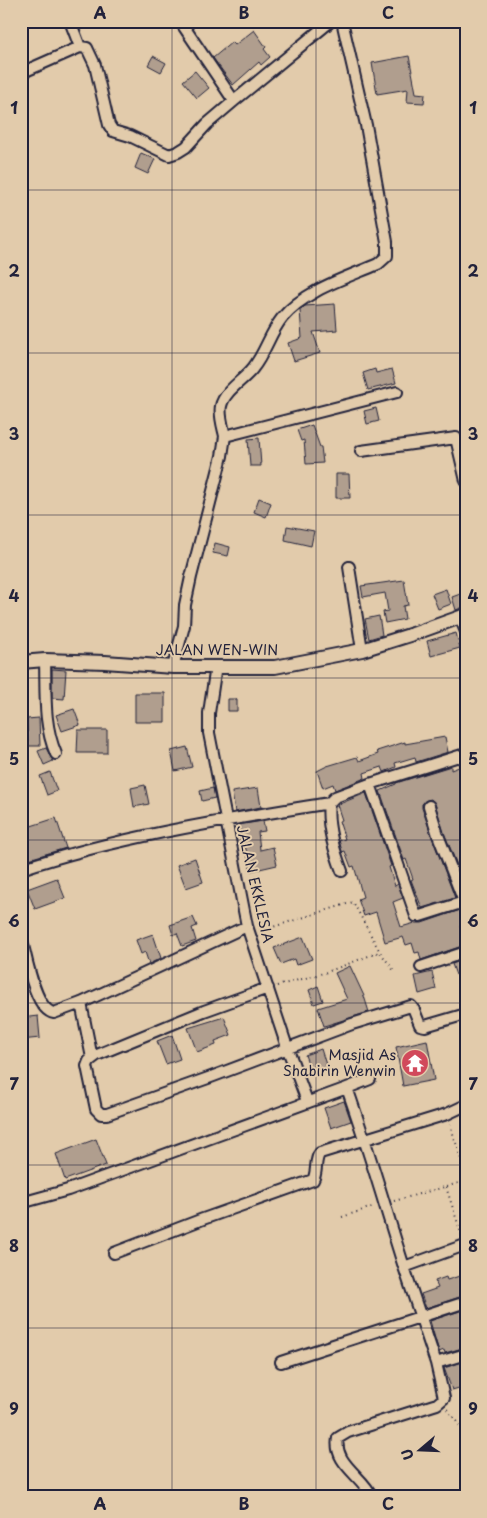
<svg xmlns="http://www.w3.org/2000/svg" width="487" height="1518" font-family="'Playpen Sans',sans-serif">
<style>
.building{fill:#b09e8e;stroke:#22223b}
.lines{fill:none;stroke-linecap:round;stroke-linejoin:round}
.minor-casing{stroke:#22223b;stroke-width:14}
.tertiary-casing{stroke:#22223b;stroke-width:16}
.path{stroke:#22223b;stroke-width:2;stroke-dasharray:1 4;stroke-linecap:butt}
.minor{stroke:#e2cbab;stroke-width:10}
.tertiary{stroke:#e2cbab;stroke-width:12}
.grid{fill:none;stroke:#22223b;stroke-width:1;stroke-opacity:0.55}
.labels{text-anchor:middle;stroke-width:4;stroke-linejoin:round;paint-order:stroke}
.street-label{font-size:14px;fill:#22223b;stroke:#e2cbab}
.poi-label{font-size:14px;fill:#22223b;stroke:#e2cbab;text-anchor:end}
.neatline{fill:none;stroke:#22223b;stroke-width:2}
.grid-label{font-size:16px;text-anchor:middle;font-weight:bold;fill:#22223b}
</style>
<rect width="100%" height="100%" fill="#e2cbab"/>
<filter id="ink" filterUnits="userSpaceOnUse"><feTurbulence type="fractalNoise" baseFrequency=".02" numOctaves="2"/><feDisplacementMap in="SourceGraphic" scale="10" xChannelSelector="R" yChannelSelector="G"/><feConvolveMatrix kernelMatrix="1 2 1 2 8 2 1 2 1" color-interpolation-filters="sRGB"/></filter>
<g filter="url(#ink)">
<path class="building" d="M254,30L266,47L264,49L270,57L261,65L259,62L233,85L213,58L232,42L235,45Z
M153,56L166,63L161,72L148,65Z
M409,56L416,93L425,94L424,103L407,102L408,89L377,94L372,63Z
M195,71L209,88L197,98L183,81Z
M141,153L155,159L148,174L135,168Z
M335,304L337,330L313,332L320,353L294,361L288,343L302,338L300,310L305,306Z
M375,369L376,373L392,369L396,383L368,390L363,373Z
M376,408L379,421L367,424L364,411Z
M312,425L320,447H321L323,463L306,464L304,440L301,441L297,430Z
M259,438L261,466H250L248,439Z
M336,474H349L350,498H336Z
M259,498L271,503L266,517L254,512Z
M287,526L314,531L311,546L285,540Z
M215,543L230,547L228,556L213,553Z
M404,580L408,605L403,606L405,619L385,623L383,612L388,611L385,593L363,597L361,586Z
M446,589L451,604L438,609L432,594Z
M466,592V606L456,610L452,597Z
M379,616L382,635L369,639L365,619Z
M456,633L460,648L431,656L427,641Z
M52,669L66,670L64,699L52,698Z
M135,693H165V722H135Z
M228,699H237V711H228Z
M74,709L80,725L62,731L56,715Z
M39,718L40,746H28L27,719Z
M78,730H107V753H77Z
M445,737L448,752L416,762L415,757L395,763L396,767L384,772L382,767L364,773L365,778L335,790L333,784L323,788L317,771L327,766L357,757L359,761L378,754L377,751L405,742V744Z
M187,747L192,767L175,771L171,751Z
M46,748L53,761L44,765L38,751Z
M451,766V770L459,767L465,782L462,783L466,794V887L444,833L435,804L431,799L427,800L422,804V808L432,837L455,898L422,908L411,880L413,879L406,859L404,860L380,791L396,784V783Z
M50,772L57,791L47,795L40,776Z
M145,785L149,804L134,807L131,788Z
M213,788L215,798L202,801L200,791Z
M258,788L261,807L235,812L232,792Z
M366,793L391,866L389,867L395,886L398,884L403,898L393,902L401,927L415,923H422L460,910L466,914V924L460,926L465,945L421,960L419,952L415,953L412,943L406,945L403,937L385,942L376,912L364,916L358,899L363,897L354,866L351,867L345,851L342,852L339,841L345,839L339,821L342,820L337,805Z
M21,812H23L28,827L56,818L66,848L22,861L21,846L23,845L21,839Z
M263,821L265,831L258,832L260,850L273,847L277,865L251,871L244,841H241L238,825Z
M195,858L203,882L186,888L177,865Z
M57,878L65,898L35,909L27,889Z
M193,917L197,926L192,928L196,941L182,946L177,933L173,935L170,925Z
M153,934L161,958L149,964L145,952L141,954L136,940Z
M303,937L312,959L296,965L294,959L281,964L274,948Z
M466,959V971L456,975L452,964Z
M350,966L364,996L369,1012L324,1026L318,1008L347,999L335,973Z
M432,972L436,989L419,994L415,976Z
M318,986L323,1001L314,1004L309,990Z
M38,1016L40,1038L21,1040V1018Z
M224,1017L231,1035L215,1041L216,1045L197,1052L188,1028Z
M172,1035L180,1059L166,1064L157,1041Z
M427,1040L434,1080L403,1086L396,1047Z
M321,1049L327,1068L312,1074L305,1055Z
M344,1101L351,1121L331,1128L324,1108Z
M96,1139L106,1165L65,1180L56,1154Z
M466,1274V1295L426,1308L421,1294L438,1288L435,1281L446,1277L447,1280Z
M466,1309V1347L445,1353L444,1350L439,1352L430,1321Z
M466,1361V1386L452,1390L444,1368Z"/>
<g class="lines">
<g class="minor-casing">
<path id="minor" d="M70,21L80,47
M180,21L234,101
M21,73L80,47L87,48L95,65L109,125L113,131L130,136L169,155L178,152L186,147L207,124L234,101L331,21
M225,436C223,427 219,415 221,406C224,391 244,380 253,368C265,353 270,333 282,318C305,290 346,278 378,264L387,256V242L366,125L342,21
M361,451L456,438L466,481
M349,567L362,650
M460,617L466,632
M45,660C46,692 43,724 56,754
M216,666L209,713V733L247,926L287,1047L307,1101
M173,667L184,626L185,605L191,577L222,456L225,436L397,392
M429,806L438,835L466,907
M21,869C121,836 226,820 329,803
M342,871C334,850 326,825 329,803L335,797L370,784
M464,902L420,916H416L370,784L462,755L466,766
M21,937C26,954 34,1010 54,1013L81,1003L247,926
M421,967L466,952
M268,988L204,1011L97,1055L89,1061L87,1066L96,1109L101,1114H107L211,1077L352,1024L411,1006L414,1010L420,1025L425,1026L466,1014
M81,1003L92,1058
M347,1088L370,1079
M21,1203L68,1190L347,1088C368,1147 385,1207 404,1267L465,1245L466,1249
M114,1253L203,1219L313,1180C318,1171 314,1160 320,1153L447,1114L466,1105
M281,1362L466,1302
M436,1363L466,1354
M372,1497C363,1476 333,1464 338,1438L348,1432L437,1404L444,1398L436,1363L404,1267"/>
</g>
<g class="tertiary-casing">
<path id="tertiary" d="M21,662L45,660L105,662L173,667H275L362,650L413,634L466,615"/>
</g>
<path class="path" d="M260,931L353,902L380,952L395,972
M277,986L327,972L379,952
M450,1124L466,1175
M446,1187L462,1236
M394,1201L466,1181
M342,1217L375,1206
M447,1409L466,1434"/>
<use href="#minor" class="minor"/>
<use href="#tertiary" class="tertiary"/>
</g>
</g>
<path class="grid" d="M172,21V1497M316,21V1497M21,190H466M21,353H466M21,515H466M21,678H466M21,840H466M21,1003H466M21,1165H466M21,1328H466"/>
<defs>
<g id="temple-disc" transform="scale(1.4375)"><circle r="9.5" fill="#d1495b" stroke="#e2cbab"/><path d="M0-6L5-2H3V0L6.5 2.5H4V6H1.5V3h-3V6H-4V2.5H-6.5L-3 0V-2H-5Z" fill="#fff"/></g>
</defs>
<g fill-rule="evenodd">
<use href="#temple-disc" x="415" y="1063"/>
</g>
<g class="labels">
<g class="street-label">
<text x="217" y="655">JALAN WEN-WIN</text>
<text transform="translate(255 884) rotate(77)" y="5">JALAN EKKLESIA</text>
</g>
<g class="poi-label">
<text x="396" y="1060">Masjid As<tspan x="396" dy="16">Shabirin Wenwin</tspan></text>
</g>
</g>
<rect width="487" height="1518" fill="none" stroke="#e2cbab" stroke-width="55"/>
<g transform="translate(420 1450) rotate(251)" stroke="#e2cbab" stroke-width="4" paint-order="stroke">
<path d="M0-4L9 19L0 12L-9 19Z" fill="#22223b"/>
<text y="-8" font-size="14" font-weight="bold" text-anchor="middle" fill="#22223b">U</text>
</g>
<rect x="28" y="28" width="432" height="1462" class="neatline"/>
<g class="grid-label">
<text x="100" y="19">A</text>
<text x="244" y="19">B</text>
<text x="388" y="19">C</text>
<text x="14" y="114">1</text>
<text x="473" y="114">1</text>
<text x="14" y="277">2</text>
<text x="473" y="277">2</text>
<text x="14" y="440">3</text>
<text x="473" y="440">3</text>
<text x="14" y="602">4</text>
<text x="473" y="602">4</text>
<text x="14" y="765">5</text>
<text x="473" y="765">5</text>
<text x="14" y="927">6</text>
<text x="473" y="927">6</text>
<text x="14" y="1090">7</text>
<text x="473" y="1090">7</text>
<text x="14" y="1252">8</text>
<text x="473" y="1252">8</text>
<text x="14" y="1415">9</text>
<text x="473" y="1415">9</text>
<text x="100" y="1510">A</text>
<text x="244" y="1510">B</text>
<text x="388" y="1510">C</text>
</g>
</svg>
